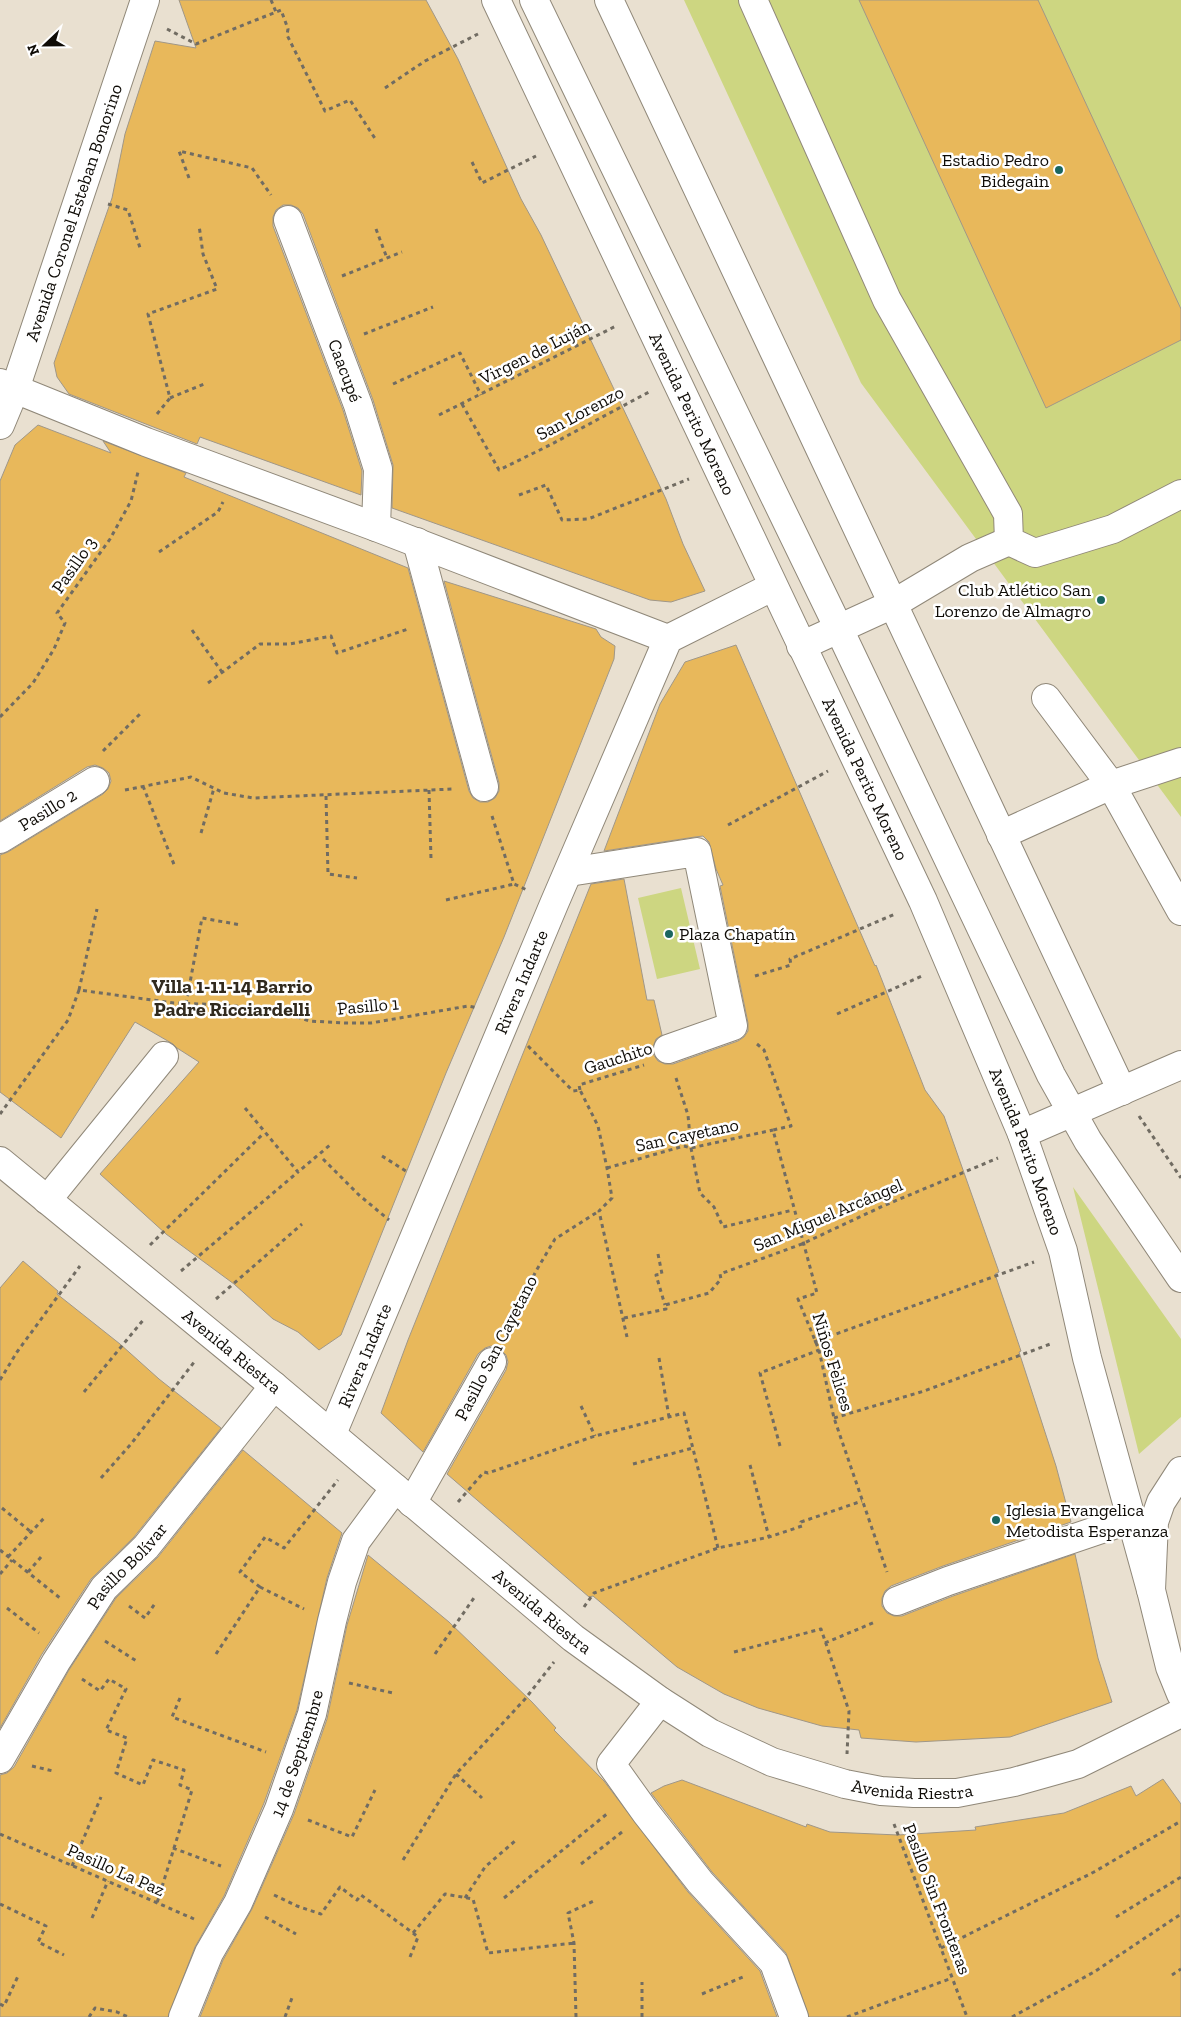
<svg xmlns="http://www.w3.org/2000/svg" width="1181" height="2017" font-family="'Zilla Slab',serif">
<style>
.green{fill:#cdd681}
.building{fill:#e8b85b;stroke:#a09788}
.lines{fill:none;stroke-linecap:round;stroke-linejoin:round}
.minor-casing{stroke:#908879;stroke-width:30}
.major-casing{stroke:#908879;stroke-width:30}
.path{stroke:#716c62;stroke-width:3;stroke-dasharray:4 4;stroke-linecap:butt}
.minor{stroke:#fff;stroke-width:28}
.major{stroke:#fff;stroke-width:28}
.poi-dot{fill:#1a6660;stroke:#fff;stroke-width:2}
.labels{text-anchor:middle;stroke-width:5;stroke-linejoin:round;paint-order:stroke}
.poi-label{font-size:18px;fill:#0f0c07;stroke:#fff;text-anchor:end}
.street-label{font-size:18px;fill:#0f0c07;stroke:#fff}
.quarter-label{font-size:20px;font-weight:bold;fill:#312a1e;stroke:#fff}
</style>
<rect width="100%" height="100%" fill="#e9e0d0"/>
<path class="green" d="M684,0H1181V817L861,383Z
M681,888L700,969L657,979L638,898Z
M1073,1187L1181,1339V1417L1139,1454Z"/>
<path class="building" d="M179,0H426L458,59L521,199L541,235L666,499L683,544L705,591L671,602L650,600L392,508L393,465L373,400L303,214L298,208L291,205H283L276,210L273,217V226L343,410L362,471L361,495L200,437L197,444L69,394L57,377L54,363L112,198L125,134L155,41L196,48Z
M859,0H1038L1181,309V340L1046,408Z
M38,425L111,453L103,441L186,473L184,477L408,568L469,791L473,798L480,802H488L495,798L499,791V783L444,581L596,629L601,637L615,646L614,659L504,937L446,1073L341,1335L319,1350L298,1332L273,1319L234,1284L166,1234L100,1174L199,1062L177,1048L173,1044L135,1022L61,1138L0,1092V855L8,852L103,794L108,789L111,781L109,773L103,768L95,765L87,767L0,821V481L15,445Z
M736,645L875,966L876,965L925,1090L944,1116L999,1272L995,1274L1021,1351L1019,1352L1056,1466L1071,1522L943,1566L891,1586L885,1591L882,1598V1606L887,1613L894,1616H902L953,1596L1075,1554L1098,1658L1112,1702L1010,1737L916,1742L861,1738L859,1730L822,1726L758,1708L724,1694L677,1667L593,1596L589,1597L447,1474L506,1370L508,1362L506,1355L499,1348L491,1346L485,1348L478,1354L423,1452L381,1413L408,1340L591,884L624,879L647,1000H654L662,1035L656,1039L653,1047V1054L658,1061L665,1064H673L738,1041L744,1037L748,1031V1023L720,886L723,885L716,869L709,842L703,836L695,837L604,851L660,704L685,662Z
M23,1261L58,1291L57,1294L120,1344L159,1379L221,1428L134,1537L91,1579L42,1654L0,1728V1288Z
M243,1450L342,1533L327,1578L297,1710L264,1803L224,1896L195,1947L168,2017H0V1775L7,1773L14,1767L69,1670L116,1598L158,1557Z
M368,1555L449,1622L532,1702L556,1728L554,1730L604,1781L688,1892L760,1971L777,2017H200L223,1960L252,1909L294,1814L327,1719L347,1625Z
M1163,1779L1181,1804V2017H809L786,1953L712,1872L651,1793L664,1786L682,1780L806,1827L807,1824L830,1832L898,1835L976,1830L975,1827L1064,1813L1131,1786L1136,1796Z"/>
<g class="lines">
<g class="minor-casing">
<g id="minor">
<path d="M609,0L1122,1091"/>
<path d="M753,0L887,300L1008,514L1009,541L1035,553L1113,529L1181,494"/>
<path id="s1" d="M288,220L358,405L378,469L376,527"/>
<path d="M0,383L146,442L376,527L668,639"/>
<path id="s2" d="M0,425L15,389L145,0"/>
<path d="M417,542L484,787"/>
<path d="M801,646L893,604L970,558L1009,541"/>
<path d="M1046,698L1111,785L1181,911"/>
<path d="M1001,835L1111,785L1181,762"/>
<path id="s3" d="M0,839L95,781"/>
<path d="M569,872L697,852L733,1026L668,1049"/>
<path d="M1022,1134L1181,1065"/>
<path id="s4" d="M0,1161L274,1386L573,1638L660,1701L710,1733L772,1762L845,1784L881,1791L914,1793H957L1014,1782L1078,1764L1181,1713"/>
<path d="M47,1200L164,1056"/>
<path id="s5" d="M332,1434L554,904L668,639L772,587"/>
<path d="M412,1503L492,1362"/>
<path d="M897,1601L948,1581L1131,1519"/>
<path d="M660,1701L611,1764L646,1813L700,1882L774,1963L794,2017"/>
<path id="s6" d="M0,1759L56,1662L104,1588L146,1547L274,1386"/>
<path id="s7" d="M183,2017L209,1953L238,1903L279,1809L312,1714L332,1621L342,1582L356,1541L395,1488"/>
</g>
</g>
<g class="major-casing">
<g id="major">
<path id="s8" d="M496,0L923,901L1022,1134L1063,1251L1087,1358L1151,1590"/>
<path d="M534,0L839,629L1051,1075L1088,1141L1181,1278"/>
<path d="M1181,1471L1161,1502L1154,1522L1151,1590L1170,1667L1181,1694"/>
</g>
</g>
<path class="path" d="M271,0L276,12
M167,29L196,44L281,10L288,29L287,35L325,111L350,100L376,140
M385,88L425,61L478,34
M472,162L482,183L536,156
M189,178L179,151L252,168L271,195
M108,204L128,210L141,251
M376,229L387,258
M342,276L402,252
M364,334L433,307
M393,384L460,353L481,395
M170,398L204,384
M462,404L499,470L550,445L649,392
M157,414L170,398L148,314L217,289L203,254L199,225
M439,415L616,326
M519,495L546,485L562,520L588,519L689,479
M159,552L218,512L223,502
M192,630L222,672
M208,683L260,644H290L331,636L337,653L408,629
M0,717L33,683L54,649L65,623L57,613L110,539L131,501L138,472
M103,751L140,714
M143,786L175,867
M125,790L191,777L224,793L253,798L453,789
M429,790L431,859
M326,796L328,874L357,878
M492,816L514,884L527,890
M728,825L828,771
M201,833L214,788
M446,900L514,884
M755,976L791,965L790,959L895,914
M79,990L97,909
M186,1004L202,918L241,925
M837,1014L922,976
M757,1044L764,1050L791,1126L773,1130L817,1293L798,1299L819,1350L834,1418L887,1572
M528,1046L573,1091L580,1090L598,1126L607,1168L612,1198L599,1211L627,1337
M676,1078L688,1115L691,1148L700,1193L714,1207L723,1227L793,1210
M580,1090L579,1085L644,1065
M245,1108L298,1172L330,1145
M0,1114L68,1020L79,990L174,1003L226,1005L280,1011L309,1021L345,1023H371L468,1006L478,1008
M1139,1116L1181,1178
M382,1156L409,1173
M323,1159L359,1195L389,1220
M607,1168L684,1146L691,1148L773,1130
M150,1245L264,1133
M658,1254L662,1274L656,1275L665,1305
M181,1271L298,1172
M216,1299L302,1224
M624,1318L666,1309L665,1305L709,1293L721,1279L720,1274L802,1244L883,1206L998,1158
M505,1334L536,1271L555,1239L599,1211
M814,1342L1034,1262
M659,1358L669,1417
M0,1380L17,1352L80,1266
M84,1392L144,1319
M581,1406L595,1436
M834,1418L924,1391L1053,1343
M780,1446L760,1373L819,1350
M633,1464L693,1448
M750,1465L769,1537
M101,1478L131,1444L195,1361
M458,1502L484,1472L488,1473L595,1436L684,1413L718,1548
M2,1508L31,1532
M0,1550L60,1598
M8,1557L46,1516
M28,1572L41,1557
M0,1574L12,1560
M260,1587L240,1572L265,1537L284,1548L338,1480
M129,1606L145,1618L156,1602
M584,1607L594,1593L718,1548L769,1537L802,1526L801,1522L862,1501
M7,1608L39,1633
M105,1641L138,1662
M825,1643L875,1622
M734,1652L821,1629L849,1711L847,1754
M216,1654L260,1587L304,1609
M435,1654L476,1595
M82,1679L100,1691L109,1679L126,1689L106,1730L127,1738L116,1773L143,1785L153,1760L184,1770L180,1785L192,1790L157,1903
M349,1683L393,1693
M180,1698L172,1717L266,1752
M32,1766L53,1771
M456,1774L482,1798
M308,1820L352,1837L375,1790
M894,1824L967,2017
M0,1834L194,1919
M173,1848L221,1866
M403,1860L456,1774L525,1699L554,1662
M581,1864L622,1832
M72,1866L101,1797
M274,1895L297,1906L321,1914L340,1887L357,1900L361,1895L413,1933L445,1894L473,1899L488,1953L574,1943
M465,1898L485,1867L515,1841
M504,1898L608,1813
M0,1904L46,1926L38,1942L64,1955
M265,1917L296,1934
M1116,1917L1181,1877
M92,1918L108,1881
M941,1948L1094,1872L1181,1821
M410,1957L418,1937L413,1933
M1172,1975L1181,1969
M702,1994L743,1977
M0,2004L4,2006L19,1974
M89,2017L95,2008L117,2012L128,2017
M285,2017L293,1995
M576,2017L574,1943L568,1913L596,1900
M642,2017V1982
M847,2017L952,1978
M1012,2017L1094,1972L1181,1914"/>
<use href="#minor" class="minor"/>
<use href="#major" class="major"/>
</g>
<g class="poi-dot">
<circle cx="1059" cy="170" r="5"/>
<circle cx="1101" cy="600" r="5"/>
<circle cx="669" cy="934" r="5"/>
<circle cx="996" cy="1520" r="5"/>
</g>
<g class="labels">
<g class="poi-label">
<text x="1049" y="166">Estadio Pedro<tspan x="1049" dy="21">Bidegain</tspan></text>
<text x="1091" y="596">Club Atlético San<tspan x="1091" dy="21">Lorenzo de Almagro</tspan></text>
<text x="679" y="940" text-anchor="start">Plaza Chapatín</text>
<text x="1006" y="1516" text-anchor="start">Iglesia Evangelica<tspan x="1006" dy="21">Metodista Esperanza</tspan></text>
</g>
<g class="street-label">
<text dy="6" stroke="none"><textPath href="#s2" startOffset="225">Avenida Coronel Esteban Bonorino</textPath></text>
<text transform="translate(535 352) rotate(-27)" y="6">Virgen de Luján</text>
<text dy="6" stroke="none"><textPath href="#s1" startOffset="161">Caacupé</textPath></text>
<text transform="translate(580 413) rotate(-28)" y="6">San Lorenzo</text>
<text dy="6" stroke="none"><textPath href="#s8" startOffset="458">Avenida Perito Moreno</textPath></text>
<text transform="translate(74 565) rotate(-55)" y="6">Pasillo 3</text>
<text dy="6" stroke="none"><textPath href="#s8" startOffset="862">Avenida Perito Moreno</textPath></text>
<text dy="6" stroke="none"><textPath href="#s3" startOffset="56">Pasillo 2</textPath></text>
<text dy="6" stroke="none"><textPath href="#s5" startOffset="490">Rivera Indarte</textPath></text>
<text transform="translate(368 1006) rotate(-5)" y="6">Pasillo 1</text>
<text transform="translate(618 1058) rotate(-18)" y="6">Gauchito</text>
<text transform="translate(687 1135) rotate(-12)" y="6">San Cayetano</text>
<text dy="6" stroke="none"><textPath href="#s8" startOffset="1268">Avenida Perito Moreno</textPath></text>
<text transform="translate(828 1215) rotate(-23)" y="6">San Miguel Arcángel</text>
<text transform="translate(496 1348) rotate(-63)" y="6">Pasillo San Cayetano</text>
<text dy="6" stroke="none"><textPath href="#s4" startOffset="300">Avenida Riestra</textPath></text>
<text dy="6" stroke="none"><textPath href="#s5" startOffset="85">Rivera Indarte</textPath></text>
<text transform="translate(833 1362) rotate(73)" y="6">Niños Felices</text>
<text dy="6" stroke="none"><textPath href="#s6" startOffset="232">Pasillo Bolívar</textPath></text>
<text dy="6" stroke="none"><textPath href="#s4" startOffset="705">Avenida Riestra</textPath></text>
<text dy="6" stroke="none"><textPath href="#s7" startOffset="288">14 de Septiembre</textPath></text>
<text dy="6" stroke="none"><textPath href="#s4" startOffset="1125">Avenida Riestra</textPath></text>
<text transform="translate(116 1870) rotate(24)" y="6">Pasillo La Paz</text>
<text transform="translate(937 1899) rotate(69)" y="6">Pasillo Sin Fronteras</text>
</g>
<g class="quarter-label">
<text x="232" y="993">Villa 1-11-14 Barrio<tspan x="232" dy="23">Padre Ricciardelli</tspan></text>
</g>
</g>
<g transform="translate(45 45) rotate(248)" stroke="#ffffff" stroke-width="4" paint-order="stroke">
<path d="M0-4L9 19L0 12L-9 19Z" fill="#0f0c07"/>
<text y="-8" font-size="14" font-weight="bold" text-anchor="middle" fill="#0f0c07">N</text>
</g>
</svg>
